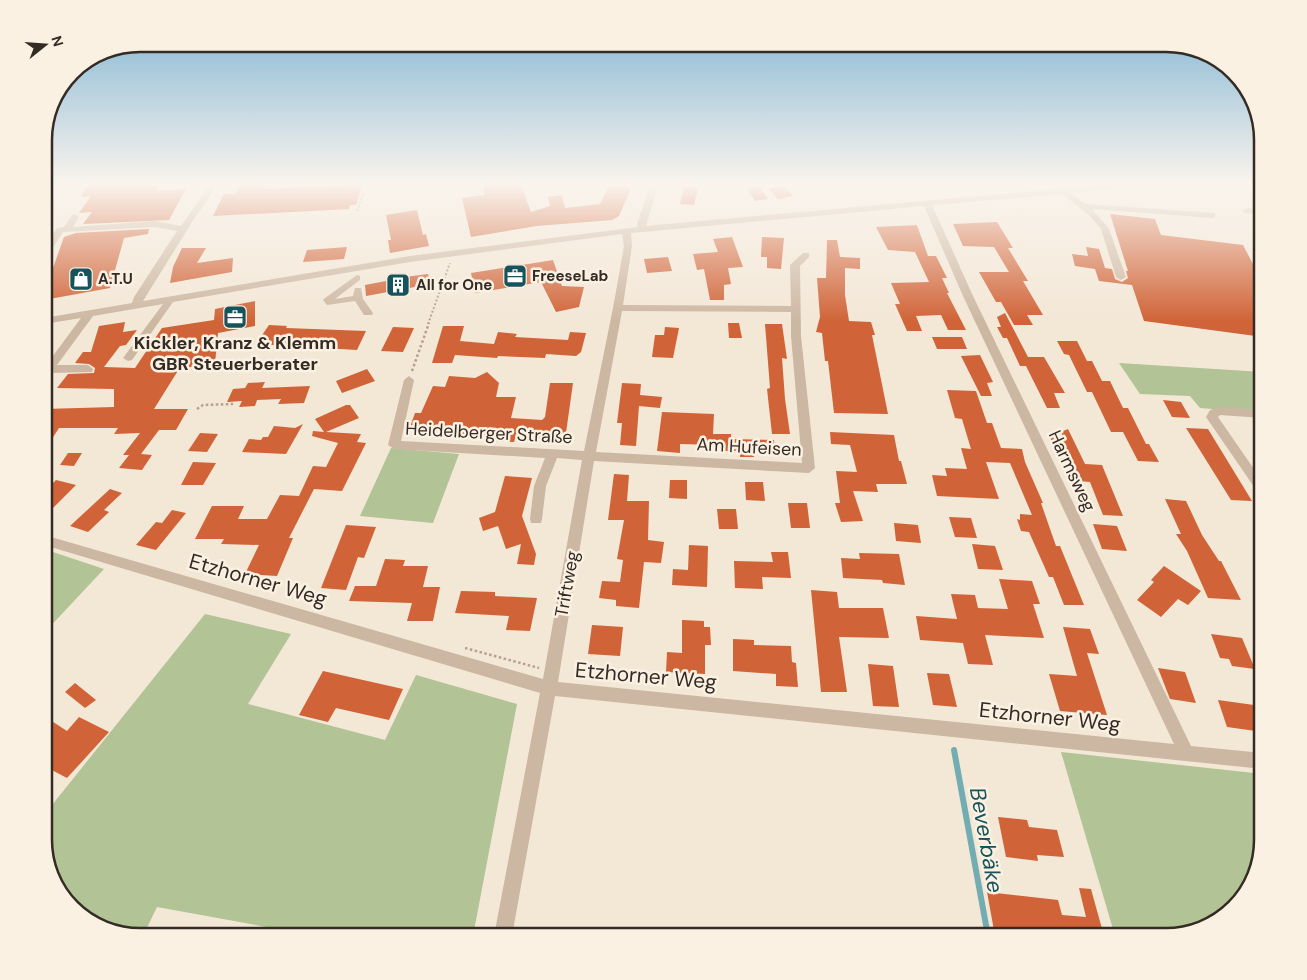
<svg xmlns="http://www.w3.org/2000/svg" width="1307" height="980" font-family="'DM Sans',sans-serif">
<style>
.green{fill:#b2c395}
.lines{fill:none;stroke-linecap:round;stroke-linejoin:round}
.stream{stroke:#73adb2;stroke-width:6}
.building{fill:#d06337}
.path-far1{stroke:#b7a08c;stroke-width:2;stroke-dasharray:2 2;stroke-linecap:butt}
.path{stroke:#b7a08c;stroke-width:2.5;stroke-dasharray:2.5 2.5;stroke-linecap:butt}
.minor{fill:#ccb7a2;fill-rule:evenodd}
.labels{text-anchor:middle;stroke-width:5;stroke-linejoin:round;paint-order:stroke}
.far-poi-label{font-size:15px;font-weight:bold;fill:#352b25;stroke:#faf1e3;text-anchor:start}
.poi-label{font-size:18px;font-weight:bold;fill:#352b25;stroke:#faf1e3}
.street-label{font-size:18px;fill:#352b25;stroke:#faf1e3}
.near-street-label{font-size:21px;fill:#352b25;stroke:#faf1e3}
.near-water-label{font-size:22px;font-style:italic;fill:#17535a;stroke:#faf1e3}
.rim{fill:none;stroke:#352b25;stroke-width:2.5}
</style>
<rect width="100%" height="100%" fill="#f3e7d6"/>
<path class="green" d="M1119,363L1263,372V413L1200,408L1190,396L1140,394Z
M391,448L459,454L433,523L360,516Z
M44,549L104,569L44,633Z
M205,614L291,634L248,704L385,740L416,675L517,704L473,936H316L157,907L143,936H140L81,916L54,883L44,846V815Z
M1061,752L1263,774V840L1243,899L1209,926L1167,936H1115Z"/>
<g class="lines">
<path class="stream" d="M954,750L988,936"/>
</g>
<path class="building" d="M88,185H160L156,191L186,189L169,220L83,224L92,212L79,213L91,196L81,197Z
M245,185H265L263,189L362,185L356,205H350L349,209L213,216L224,194H236L240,186Z
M484,185H521L531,212L550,206L548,197L562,195L565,208L600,204L609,186L631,188L619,216L612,220L537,226L471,237L462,198L484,195Z
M785,186L793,196L778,199L769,189Z
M684,187L698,188L694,205L680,204Z
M760,187L768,199L755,201L747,189Z
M417,210L423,235L426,234L429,246L390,253L388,240H391L386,215Z
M1110,214L1155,219L1161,235L1243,245L1263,283V337L1144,321L1132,285L1099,281L1095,269L1075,266L1072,254L1088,256L1086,247L1099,249L1105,268L1112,269L1115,279L1122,282L1128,278L1126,271H1128Z
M997,222L1013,248H1008L1028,281H1023L1043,315H1027L1033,325H1014L1001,302H996L979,272H1009L994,247L963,246L953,224Z
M917,225L928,256H936L947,278H942L949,293H947L966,330H948L941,315L916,316L922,331H907L895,304H900L891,283L929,282L915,252L888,250L876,227Z
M149,229L148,234L124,238L110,288L44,300V293L64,237L76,233Z
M732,237L743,267L728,268L731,284L724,285V300H710L704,269L697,270L693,254L718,252L713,239Z
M762,237L784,238L781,269L767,268V257H761Z
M827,240H837L840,257L860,258V269L845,268V295L849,321L871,322L875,335H872L888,414L834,413L828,361H825L822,333L816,332L820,317L817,278H826Z
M347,247L344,259L303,262L307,250Z
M182,248H206L197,263L233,258L232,272L170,283L173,267Z
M668,257L672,271L647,273L644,259Z
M553,260L562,286L584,287L579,307L556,312L541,282L475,293L471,273Z
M428,274L431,284L366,296L365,285L391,280L390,279Z
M255,301V326L218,333L215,363L179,369L154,409H188L176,430H159L141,454L152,455L142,470L119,468L129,455H123L140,433L114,434L118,428H59L44,451V409L114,407V389L57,388L68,374L94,373L95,368L89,364L75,363L83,352H91L99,326L125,322L123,332L137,330L126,345L120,346L104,367L135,368L162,328L214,320L215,309Z
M1005,313L1028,357H1044L1065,393H1054L1060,408H1047L1026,366H1020L1007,338H1003L997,327H1001L997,317Z
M728,323H739L742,338H729Z
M765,324H782L787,359L782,358L785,399L790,434H772L767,389L770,388Z
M269,325L287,326L286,328L366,331L357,350L256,344Z
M443,326H464L460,341L494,344L498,332L517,334L515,337L568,340L570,332L586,333L581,352L576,356L546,354L545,358L498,356L497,358L455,355L452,363H432Z
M393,327L414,328L403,352L381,351Z
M665,327L679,328L673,358L652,357L655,335H664Z
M932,337H962L967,349H937Z
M1057,341H1077L1087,361H1092L1102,381H1110L1123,408H1128L1146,444H1149L1159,462L1138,461L1123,432H1111L1092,392H1087L1069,355L1064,354Z
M980,355L993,382L987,383L992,396H981L961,356Z
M367,369L375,381L342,393L336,381Z
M487,372L499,383L496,397H516L511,418L542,420L545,417L550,383H573L565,440L539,439L540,433L517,432L514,442L492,441L493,439L460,437L462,429L410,427L415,413H421L433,386L445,387L449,376L475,378Z
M265,382L262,388L310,386L304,403L278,404L281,399L257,400L255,406L239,407L242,401L227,402L233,389L245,388L248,383Z
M622,383L641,384L640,395L662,397L660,408L639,406L636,446L620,445L622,423H617Z
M947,390L976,391L987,423H992L1001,448L1022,449L1025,462L1043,503H1041L1056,546H1060L1084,605H1064L1053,577H1049L1029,532L1021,531L1017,519L1020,520V514L1032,515L1010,463L986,462L999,499L937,496L932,475L947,476L945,468L967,469L961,448L971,449L962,419L955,418Z
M1163,400L1181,402L1190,418L1172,417Z
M346,405H350L359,418L326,432L361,434L357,442L366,443L342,491L314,489L289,538H293L277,576L245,574L259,545L221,544L224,539H195L212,506H244L238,519H267L280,495L299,496L313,466L326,467L338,443L312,436L313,431L324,432L315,419Z
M662,412L714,414L713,434H731V439L774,440L775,454L754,453V457H740V451H719L718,445L680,444V453L657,451Z
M303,424L286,454L242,452L249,439L261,440L263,437H268L274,426L295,428Z
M1186,428L1208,429L1252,501L1231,500Z
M1068,429L1085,464L1102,465L1123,516L1103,515L1090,482L1079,481L1068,451H1056L1050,437H1063L1061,432Z
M830,432L894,435L899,461H901L907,484H876L878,492L853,491L863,521L841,522L835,503H840L836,471L857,472L850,445L831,444Z
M200,433L218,434L207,452L188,451Z
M68,453H82L74,466L60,465Z
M193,462L216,463L203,485H181Z
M614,474L629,475L627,501H649L648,540L664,542L661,563L644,562L639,608L616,606V600L599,598L602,581L620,582L623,560L617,559L624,520H608Z
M505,476L532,478L522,516L536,554L534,565L517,564L521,544L506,549L498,526L483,531L479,518L495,512Z
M56,480L76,485L44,517V492Z
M670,480H687V499L669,498Z
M745,482H763L765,501L746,500Z
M110,489L122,493L104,510L109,512L88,532L70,526Z
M1165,499L1186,501L1202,535L1219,561H1221L1241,600L1208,598L1187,551L1176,534H1181Z
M788,503H807L810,528H791Z
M717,509H736L738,529H719Z
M172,510L186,513L156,550L136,545L156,522L162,523Z
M949,517L971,518L977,538L955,537Z
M894,523L918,525L921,543L896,541Z
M1093,524L1117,526L1127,551L1102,549Z
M346,525L376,527L364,558L358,557L346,590L321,588Z
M972,544L995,546L1003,570L978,569Z
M689,545L708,546L707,587L672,585L673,569L688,570Z
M771,552H788L791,578L762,577L763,589L735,588L734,561L773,562Z
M859,553L899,554L905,585L883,583L882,580L843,578L841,558L860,559Z
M385,559L405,560L403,566H428L423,587H440L433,621H407L412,603L349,601L355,586H376Z
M1164,566L1201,591L1188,605L1178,599L1161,617L1137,600L1154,582L1151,580Z
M999,579L1032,581L1040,604H1033L1044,638L985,635L993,665L968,664L963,643L920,640L916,616L957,619L951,594L975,595L978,608L1008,609Z
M811,590L837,592L839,608H883L889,638L839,637L847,692H821Z
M461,591L495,592V596L537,598L530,631L506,630L509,616L455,613Z
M682,620L704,621V627H710L711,645H705V674L666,672L667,652L682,653Z
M592,625L623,627L620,656L588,654Z
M1063,627L1090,629L1099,654L1087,653L1107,715L1060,711L1049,674L1077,676Z
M1211,634L1242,638L1255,669L1232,666L1229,659L1220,658Z
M733,639L754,640V645L791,646L792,662L796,663L798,687L776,686V674L733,671Z
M868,664L893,666L899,707L873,706Z
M1158,668L1185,672L1196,703L1170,699Z
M323,671L403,689L389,720L336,708L328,722L299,715Z
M927,673L949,674L957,707L933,705Z
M75,683L96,700L85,708L65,692Z
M1218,700L1254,705L1263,732L1227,727Z
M44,716L67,731L79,717L109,732L67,778L44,766Z
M998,817L1027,820L1029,827L1057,830L1064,857L1037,855L1038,861L1006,857Z
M1079,888L1091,889L1104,936H995L987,892L1058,900L1062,915L1086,917Z"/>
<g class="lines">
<path class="path-far1" d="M357,211L364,192
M428,324L450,263"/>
<path class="path" d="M412,371L429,323
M197,409L203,405L233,404
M465,648L539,668"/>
<path class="minor" d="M210,185H218L194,219L143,301L410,256L638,227L637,224L650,185H658L646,226L1100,185H1133L1129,187L1071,193L1085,204L1215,213V217L1212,218L1092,209L1109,229L1126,277L1121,280L1116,277L1101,229L1089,215L1062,194L932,205L973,296L1191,746L1263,753V769L555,696L512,936H494L540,693L44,545V535L543,679L582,460L557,458L546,486L542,519L541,523H531L530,519L534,486L545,458L394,449L388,445L404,380L409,376L414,380L401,441L584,451L613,308L624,246L622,234L410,262L173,302L132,360L128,361L123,358L163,304L93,316L57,365H88L93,369L92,372L52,373L48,379L44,380V368L81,318L44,324V318L132,303L134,297L177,231L155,227L63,232L47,257L44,258V248L57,228L64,227L72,215L75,214L79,217L73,227L155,221L181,226ZM924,206L963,296L1174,744L558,682L594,461L809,473L815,468L801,336L800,266L809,257V253H803L790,265L791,306L623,305L632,246L631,233ZM622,311L791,312V336L802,463L596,452Z
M1247,208L1263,210V214L1244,213L1243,211Z
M357,275L360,276V280L335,299L353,296L355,288H361L363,299L373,313L372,315H364L355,301L327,305L323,300L325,298Z
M1220,407L1263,410V418L1220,415L1218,417L1263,482V496L1259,494L1206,417L1210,410Z"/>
</g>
<linearGradient id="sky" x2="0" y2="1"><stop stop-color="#79b1d2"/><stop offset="0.57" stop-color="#faf4ed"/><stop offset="1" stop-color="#faf4ed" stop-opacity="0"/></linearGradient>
<rect width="1307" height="322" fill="url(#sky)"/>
<defs>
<g id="office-square" transform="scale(1.25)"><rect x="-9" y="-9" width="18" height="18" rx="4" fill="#17535a" stroke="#faf1e3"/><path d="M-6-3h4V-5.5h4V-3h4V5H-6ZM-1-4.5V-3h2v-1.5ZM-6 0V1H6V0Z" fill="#fff"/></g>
<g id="shop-square" transform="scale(1.25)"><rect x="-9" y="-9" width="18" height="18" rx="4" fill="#17535a" stroke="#faf1e3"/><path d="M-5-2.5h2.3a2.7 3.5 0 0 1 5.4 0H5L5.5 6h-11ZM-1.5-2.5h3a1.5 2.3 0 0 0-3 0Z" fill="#fff"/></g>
<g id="building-square" transform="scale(1.25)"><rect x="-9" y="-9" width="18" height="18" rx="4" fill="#17535a" stroke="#faf1e3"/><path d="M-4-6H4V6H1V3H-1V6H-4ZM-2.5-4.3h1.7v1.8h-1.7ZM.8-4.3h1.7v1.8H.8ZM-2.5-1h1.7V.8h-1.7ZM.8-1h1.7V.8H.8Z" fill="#fff"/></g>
</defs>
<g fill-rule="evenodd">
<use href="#office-square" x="515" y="276"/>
<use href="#shop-square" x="81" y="279"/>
<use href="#building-square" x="398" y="285"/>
<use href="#office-square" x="235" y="317"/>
</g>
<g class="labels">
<g class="far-poi-label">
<text x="532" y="281">FreeseLab</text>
<text x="98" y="284">A.T.U</text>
<text x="416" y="290">All for One</text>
</g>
<g class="poi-label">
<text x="235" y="349">Kickler, Kranz &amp; Klemm<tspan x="235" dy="21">GBR Steuerberater</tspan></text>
</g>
<g class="street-label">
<text transform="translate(489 433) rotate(3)" y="6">Heidelberger Straße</text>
<text transform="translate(749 447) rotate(3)" y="6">Am Hufeisen</text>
<text transform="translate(1072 471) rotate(65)" y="6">Harmsweg</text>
<text transform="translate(567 584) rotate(-80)" y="6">Triftweg</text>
</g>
<g class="near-street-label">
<text transform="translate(258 580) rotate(16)" y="7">Etzhorner Weg</text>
<text transform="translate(646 676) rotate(5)" y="7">Etzhorner Weg</text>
<text transform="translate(1050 717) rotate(6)" y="7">Etzhorner Weg</text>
</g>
<g class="near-water-label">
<text transform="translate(987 840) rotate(80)" y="8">Beverbäke</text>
</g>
</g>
<path d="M0 0H1307V980H0ZM140 52H1166A88 88 0 0 1 1254 140V840A88 88 0 0 1 1166 928H140A88 88 0 0 1 52 840V140A88 88 0 0 1 140 52Z" fill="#faf1e3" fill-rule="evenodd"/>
<path class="rim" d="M140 52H1166A88 88 0 0 1 1254 140V840A88 88 0 0 1 1166 928H140A88 88 0 0 1 52 840V140A88 88 0 0 1 140 52Z"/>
<g transform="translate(45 45) rotate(73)" stroke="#faf1e3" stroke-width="4" paint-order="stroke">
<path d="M0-4L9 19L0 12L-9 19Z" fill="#352b25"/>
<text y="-8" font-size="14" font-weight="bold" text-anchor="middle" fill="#352b25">N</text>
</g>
</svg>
